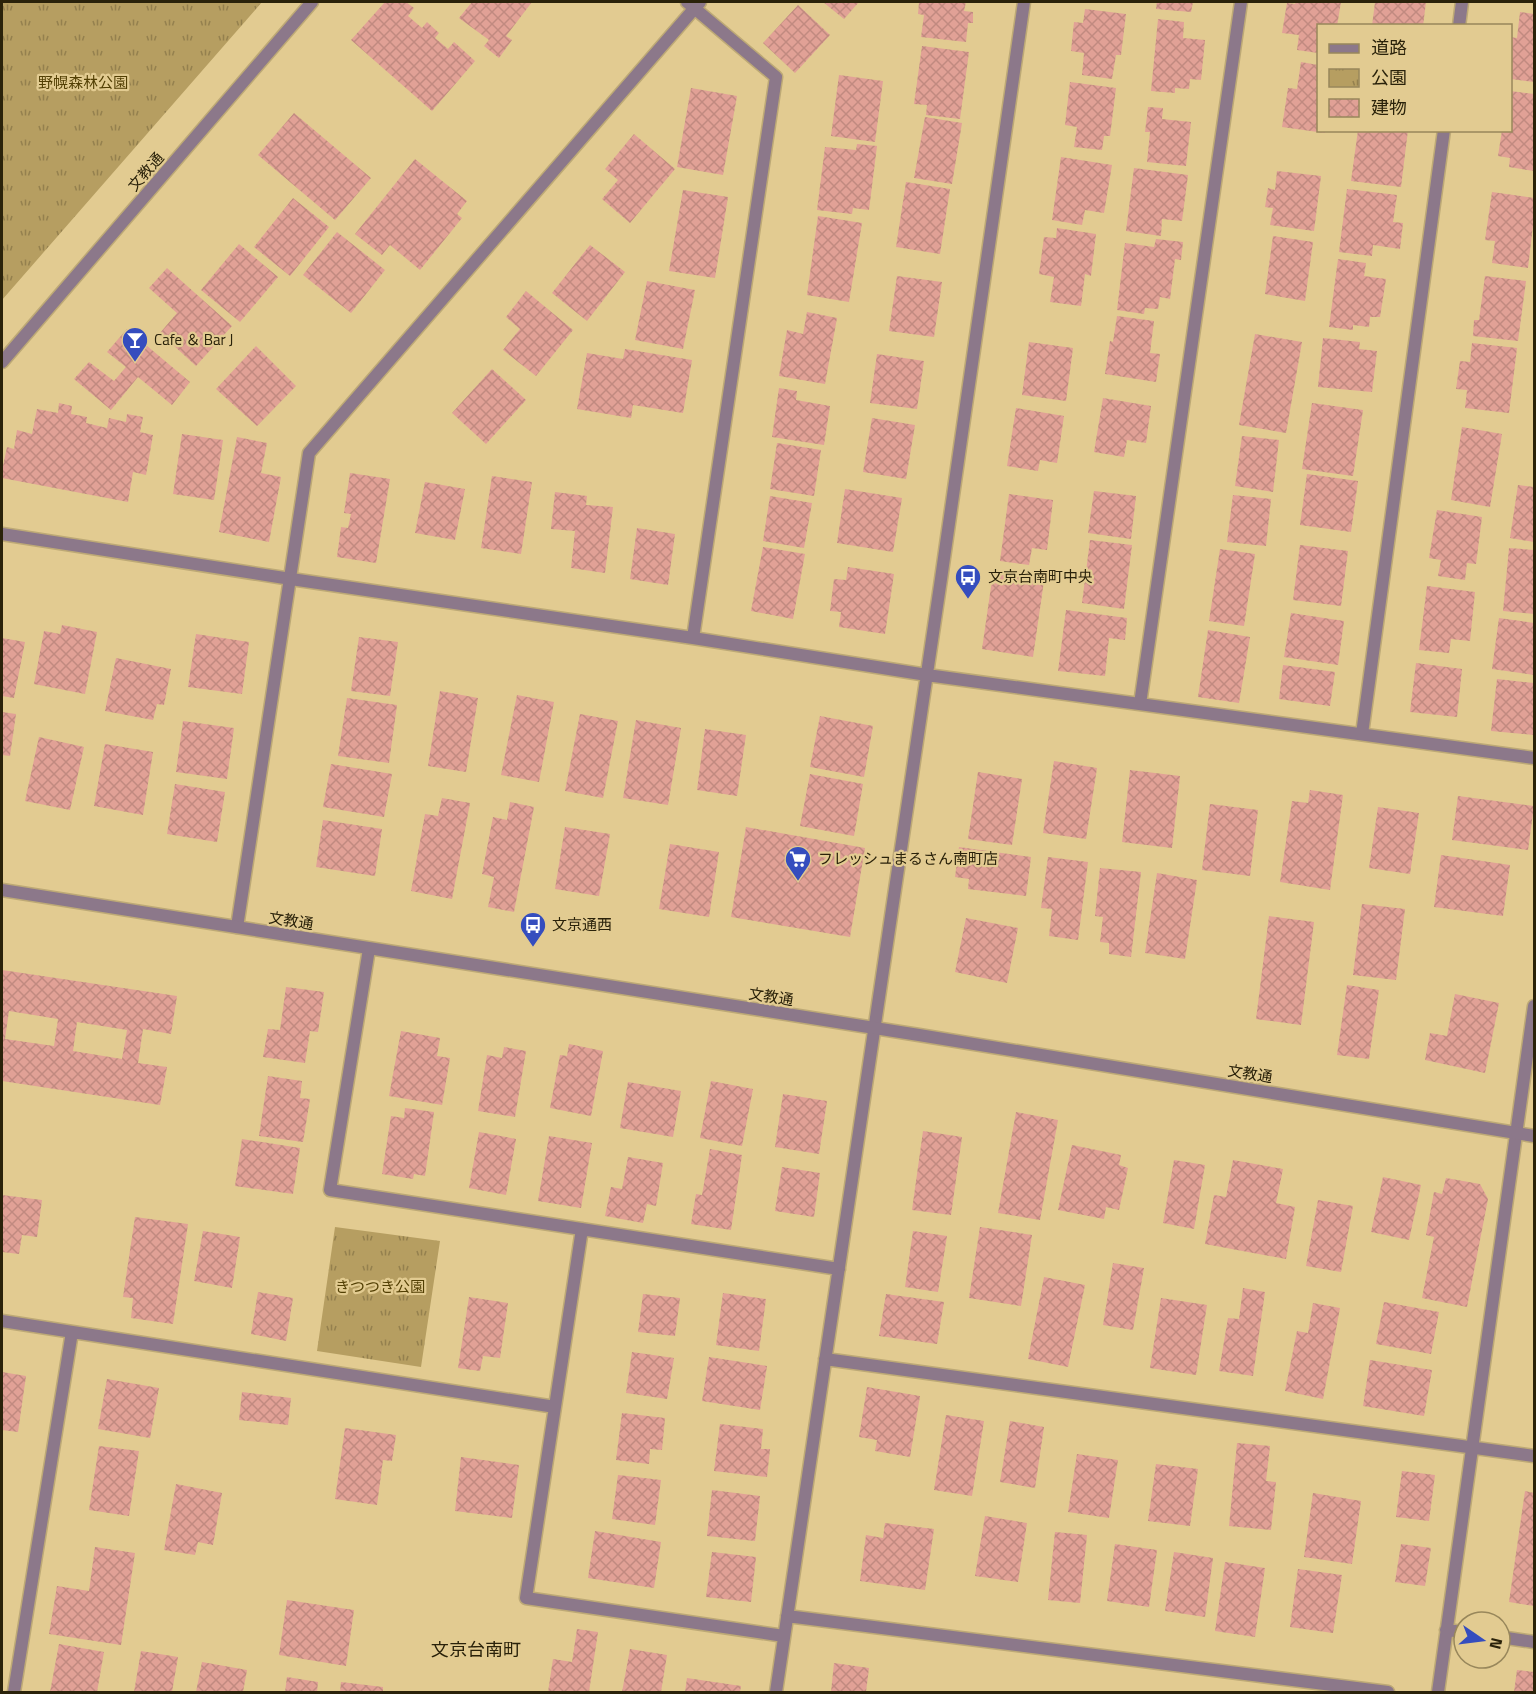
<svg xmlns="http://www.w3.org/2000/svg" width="1536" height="1694" font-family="'Titillium Web','Noto Sans JP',sans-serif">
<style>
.park{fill:url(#park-tufts)}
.building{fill:url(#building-cross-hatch);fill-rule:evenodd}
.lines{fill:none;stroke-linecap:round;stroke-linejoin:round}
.minor-casing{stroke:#bda976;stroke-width:15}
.tertiary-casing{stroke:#bda976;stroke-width:15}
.minor{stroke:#8c788a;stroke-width:12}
.tertiary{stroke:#8c788a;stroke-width:12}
.labels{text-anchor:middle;stroke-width:4.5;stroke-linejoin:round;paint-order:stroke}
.park-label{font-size:15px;fill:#523f04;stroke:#e2cb91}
.street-label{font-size:15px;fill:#2a220a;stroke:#e2cb91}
.poi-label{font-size:15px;fill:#2a220a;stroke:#e2cb91;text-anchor:start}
.quarter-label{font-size:18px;fill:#2a220a;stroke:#e2cb91}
</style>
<defs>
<pattern id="park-tufts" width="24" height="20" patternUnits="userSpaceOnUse" patternTransform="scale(1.5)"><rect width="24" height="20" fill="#b69e61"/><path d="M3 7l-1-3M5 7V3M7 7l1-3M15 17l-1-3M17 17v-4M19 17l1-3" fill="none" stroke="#94804e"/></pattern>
<pattern id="building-cross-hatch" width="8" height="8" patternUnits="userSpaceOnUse" patternTransform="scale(1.5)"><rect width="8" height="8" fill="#e1a196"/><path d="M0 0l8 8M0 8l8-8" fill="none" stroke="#c18a80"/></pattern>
</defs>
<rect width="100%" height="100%" fill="#e2cb91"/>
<path class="park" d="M2,2H262L2,300Z
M335,1227L440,1241L421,1367L317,1351Z"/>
<path class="building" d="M385,2H406L414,8L408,16L422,28L427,22L439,33L435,38L448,49L454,42L475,61L432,111L351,40Z
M472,2H532L506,36L512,40L499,58L484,46L489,40L459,18Z
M823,2H859L844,19Z
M919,2H966L964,11L973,12V23H968L966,42L921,37L924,15L918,14Z
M1157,2H1193L1191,12L1156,9Z
M1296,2H1341L1337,26H1318V53L1297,50L1299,35L1282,33L1287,3L1295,4Z
M1375,2H1426L1423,26H1372Z
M798,5L830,35L795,73L763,43Z
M1085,9L1126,14L1121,55H1116L1112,79L1082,75L1084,53L1071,51L1074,22L1083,23Z
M1520,12L1534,14V82L1511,79L1512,70H1510V37L1517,38Z
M1158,19L1184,22L1183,38L1205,40L1201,80L1190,79L1189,89L1175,88V93L1151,91Z
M922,46L969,52L960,119L926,115L927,105L914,104Z
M1301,62L1318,65V130H1325V133L1282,127L1288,88L1297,89Z
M839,75L883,81L875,142L831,136Z
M1070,82L1116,88L1110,136H1104L1102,150L1074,147L1077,127L1065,125Z
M691,88L737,96L723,175L677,167Z
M1510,91L1534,94V171L1509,167L1510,158L1498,156L1502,130H1510Z
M1148,107L1163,108L1162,119L1191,122L1186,166L1147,162L1150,132H1145Z
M294,113L371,178L335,220L258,155Z
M925,117L962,123L952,184L914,178Z
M1358,130H1408L1401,187L1351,181Z
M634,134L675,169L630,223L602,199L618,180L605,169Z
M857,144L877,146L869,210L853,208L852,214L817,210L825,147L856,150Z
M1061,157L1112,165L1104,213L1085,210L1082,225L1052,220Z
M415,159L467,201L457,214L462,218L420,270L390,245L382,255L355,234Z
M1134,168L1188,175L1182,221L1162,219L1161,236L1126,231Z
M1277,171L1321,176L1314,231L1270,225L1273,208L1265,207L1268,188L1275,190Z
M906,182L950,189L940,254L896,247Z
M1347,189L1397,195L1393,222L1403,223L1400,249L1373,245L1372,256L1339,252Z
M683,190L728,197L715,278L669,271Z
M1492,192L1534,198V217L1528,268L1492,263L1495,241L1485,240Z
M293,198L329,227L290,276L254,247Z
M818,216L862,223L849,302L807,295Z
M1057,228L1096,234L1091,276L1085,274L1081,306L1050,302L1054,277L1039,274L1044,237L1056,238Z
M337,232L385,270L351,313L303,275Z
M1273,236L1313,242L1305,301L1265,294Z
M1156,239L1183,242L1181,260L1175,259L1170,299L1160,297L1158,309L1145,308L1144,314L1117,310L1125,243L1154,247Z
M239,244L278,277L240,322L201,290Z
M590,245L625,272L587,321L552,293Z
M1338,259L1366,263L1364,276L1386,279L1380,317H1370L1369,327L1353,325V330L1329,327Z
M167,268L232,326L196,366L160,333L177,313L149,288Z
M897,276L942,282L934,337L889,331Z
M1485,276L1526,281L1518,341L1473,336L1474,320H1479Z
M647,281L695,290L683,349L635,340Z
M526,291L573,330L536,376L503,350L520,329L506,317Z
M807,312L837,318L825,384L779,376L787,330L803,334Z
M1117,316L1154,321L1150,353L1160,354L1156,382L1105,374L1110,341L1113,342Z
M127,329L190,382L172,405L138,377L111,410L74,379L89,362L114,381L126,367L107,352Z
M1255,334L1302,342L1286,433L1239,425Z
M1323,338L1360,342L1359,349L1377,351L1372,392L1318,387Z
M1029,342L1073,348L1066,401L1022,395Z
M1472,343L1517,348L1509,413L1465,408L1467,390L1456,389L1460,361L1470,362Z
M256,346L296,386L257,426L216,389Z
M625,349L692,360L683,413L633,405L631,418L577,409L587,353L623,359Z
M877,354L924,361L917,409L870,403Z
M492,369L526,400L486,444L452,413Z
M779,388L797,391L796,400L830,406L824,445L772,437Z
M1103,398L1151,406L1146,443L1127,440L1124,457L1094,452Z
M59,403L72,406L71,414L87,417L86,423L107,428L109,418L126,422L127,414L143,417L140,432L153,435L146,475L133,472L128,502L2,478V465L3,466L7,447L14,449L17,430L32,434L37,409L58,413Z
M1312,403L1363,410L1353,476L1302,469Z
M1016,408L1064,416L1057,463L1040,460L1038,471L1007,466Z
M872,418L915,425L906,479L863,472Z
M1462,427L1502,434L1490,507L1451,500Z
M182,434L223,440L214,500L173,494Z
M1242,436L1279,440L1273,492L1235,486Z
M237,437L267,443L261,473L281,477L269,542L219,532Z
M777,443L821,450L814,496L770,489Z
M350,473L390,479L376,563L337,557L341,527L348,528L351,514L344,513Z
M1307,474L1358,481L1351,532L1300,525Z
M492,476L532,482L521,554L481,548Z
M425,482L465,489L455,540L415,533Z
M1518,485L1534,487V542L1510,538Z
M845,489L902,498L893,552L837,543Z
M1094,491L1136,496L1131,539L1088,533Z
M555,492L587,496L586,505L613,507L605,573L571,568L575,531L551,529Z
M1009,494L1053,500L1047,550L1032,548L1029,565L1000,561Z
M1233,495L1271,499L1266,546L1227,542Z
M770,496L812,503L804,548L763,541Z
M1437,510L1482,517L1476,564L1467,563L1465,580L1438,576L1441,560L1429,558Z
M637,528L675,534L668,585L630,579Z
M1090,540L1132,545L1124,609L1082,603Z
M1300,545L1348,551L1341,606L1293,600Z
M763,547L805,554L793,619L751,611Z
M1509,548L1534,550V614L1503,611Z
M1220,549L1255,554L1244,626L1209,621Z
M848,567L894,574L885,634L839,627L841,612L830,611L834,579L846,580Z
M993,573L1044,581L1033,657L982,649Z
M1427,586L1475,592L1470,641L1451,639L1449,653L1419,650Z
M1066,610L1127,618L1125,640L1109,638L1105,676L1058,671Z
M1291,613L1344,621L1338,665L1284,657Z
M1499,618L1534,623V675L1492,669Z
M62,625L97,632L85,694L34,684L44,631L60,634Z
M1208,630L1250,637L1239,703L1198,697Z
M196,634L249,642L242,694L188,687Z
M359,637L398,642L390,696L351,691Z
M2,638L25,642L14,698L2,696Z
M116,658L171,669L164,705L157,704L153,720L105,711Z
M1416,663L1462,669L1457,717L1410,712Z
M1283,665L1335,672L1330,706L1279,699Z
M1497,679L1534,683V735L1491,731Z
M440,691L478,698L466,772L428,766Z
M517,695L554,702L539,782L501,775Z
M347,698L397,705L389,763L338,756Z
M2,712L16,714L10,756L2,755Z
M580,714L618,721L603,798L565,791Z
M820,716L873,726L864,777L810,767Z
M636,720L681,728L668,805L623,798Z
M183,721L234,728L227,779L176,772Z
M705,729L746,735L737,796L697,790Z
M39,737L84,747L70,810L25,801Z
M105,744L153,752L143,815L94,806Z
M1054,761L1097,768L1086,839L1043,833Z
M331,764L392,774L384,817L323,807Z
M1130,770L1180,776L1172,848L1122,842Z
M978,772L1022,779L1012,845L968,839Z
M810,774L863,784L854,836L800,826Z
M175,784L225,792L217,842L167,834Z
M1310,790L1343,795L1330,890L1280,882L1292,801L1308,803Z
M1458,796L1534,806L1528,850L1452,840Z
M442,798L470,803L452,899L411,891L425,814L438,816Z
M510,802L534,807L514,912L488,907L494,877L482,874L493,817L507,820Z
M1210,804L1258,810L1250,876L1202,870Z
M1378,807L1419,813L1410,874L1369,868Z
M323,820L382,829L375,876L316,867Z
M565,827L610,834L599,896L555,889Z
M746,827L865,848L850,937L731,917Z
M670,844L719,852L709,917L659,909Z
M959,847L1031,857L1026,896L968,889L969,879L955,877Z
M1441,855L1510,865L1503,916L1434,907Z
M1048,857L1088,862L1078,940L1049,936L1052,909L1041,908Z
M1100,868L1141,872L1131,957L1109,954V943L1100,942L1103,917L1095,916Z
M1157,873L1197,880L1185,959L1145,953Z
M1362,904L1405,909L1396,980L1353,975Z
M1269,916L1314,922L1301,1025L1256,1019Z
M966,918L1018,928L1007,983L955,972Z
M2,970L177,996L171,1034L143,1029L138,1063L167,1067L160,1105L2,1081ZM9,1011L58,1019L54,1046L5,1039ZM77,1022L127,1030L122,1059L73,1051Z
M1347,985L1379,990L1369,1059L1337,1055Z
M286,987L324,992L318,1032L310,1031L305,1063L263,1057L268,1029L280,1030Z
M1455,994L1499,1003L1485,1073L1425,1060L1430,1033L1447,1036Z
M401,1031L440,1038L437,1056L450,1058L442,1105L389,1096Z
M569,1044L603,1051L591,1116L550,1108L560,1055L567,1056Z
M504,1047L526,1051L515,1117L478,1111L487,1055L502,1058Z
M268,1076L302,1081L300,1098L310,1099L303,1142L259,1136Z
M711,1081L753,1089L742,1146L700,1138Z
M628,1082L681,1091L673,1137L620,1128Z
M783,1094L827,1101L819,1154L775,1147Z
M405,1108L434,1112L425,1176L414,1174L413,1179L382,1174L391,1116L404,1118Z
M1016,1112L1058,1120L1040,1220L998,1213Z
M923,1131L962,1137L951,1215L912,1210Z
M479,1132L516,1139L506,1195L469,1188Z
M549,1136L592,1143L581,1208L538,1201Z
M242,1139L300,1148L293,1194L235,1186Z
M1072,1145L1121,1155L1119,1165L1128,1168L1119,1210L1106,1207L1104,1219L1058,1210Z
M710,1149L742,1155L731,1230L691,1224L696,1194L702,1195Z
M628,1157L663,1163L656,1206L647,1204L643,1223L605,1216L611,1187L622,1189Z
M1174,1160L1205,1165L1194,1229L1163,1223Z
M1233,1160L1283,1169L1276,1203L1295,1207L1286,1259L1205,1244L1214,1195L1226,1197Z
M782,1167L820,1173L814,1217L775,1211Z
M1383,1177L1421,1185L1409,1240L1371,1232Z
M1446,1178L1480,1184L1488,1199L1467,1307L1422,1298L1434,1237L1426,1235L1434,1192L1442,1194Z
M2,1195L42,1200L37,1237L22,1235L19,1254L2,1252Z
M1318,1200L1353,1206L1341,1272L1306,1266Z
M135,1217L188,1224L173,1324L131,1318L133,1298L123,1297Z
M980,1227L1032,1235L1021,1306L969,1298Z
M203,1231L240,1237L232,1288L194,1281Z
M913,1231L947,1236L938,1292L905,1287Z
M1113,1263L1144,1268L1133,1330L1103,1325Z
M1044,1277L1085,1285L1068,1367L1028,1359Z
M1243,1288L1265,1292L1253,1376L1219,1371L1228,1318L1239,1319Z
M258,1292L293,1298L286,1341L251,1334Z
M723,1293L766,1299L759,1351L716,1345Z
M643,1294L680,1298L675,1336L638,1332Z
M886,1294L944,1302L937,1344L879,1336Z
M469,1297L508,1303L500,1358L483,1356L480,1371L458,1368Z
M1161,1298L1207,1305L1196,1375L1150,1368Z
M1384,1302L1439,1312L1431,1354L1376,1344Z
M1313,1303L1340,1308L1323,1399L1285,1391L1297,1331L1308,1333Z
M632,1352L674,1358L667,1399L626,1393Z
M709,1357L767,1366L760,1410L702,1401Z
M1370,1360L1432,1370L1424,1416L1363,1406Z
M2,1372L26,1376L18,1432L2,1430Z
M107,1379L159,1388L150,1438L98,1429Z
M867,1387L920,1396L910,1457L875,1451L877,1440L859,1437Z
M242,1392L291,1398L288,1425L239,1420Z
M622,1413L665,1418L662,1450L650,1449L649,1464L616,1460Z
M946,1415L984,1421L972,1496L934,1490Z
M1010,1421L1044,1427L1035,1488L1000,1482Z
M720,1424L763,1429L761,1449H770L767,1477L714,1471Z
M345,1428L396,1435L392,1461L383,1460L377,1505L335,1499Z
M1237,1443L1270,1446L1266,1481L1276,1482L1271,1530L1229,1526Z
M99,1446L139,1451L129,1516L89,1510Z
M1077,1454L1118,1460L1109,1518L1068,1512Z
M461,1457L519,1465L512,1518L455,1511Z
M1156,1464L1198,1469L1190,1526L1148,1521Z
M1402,1471L1435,1475L1429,1521L1396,1517Z
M618,1475L661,1480L655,1525L612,1519Z
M176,1484L222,1493L213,1545L198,1542L195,1555L164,1550Z
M712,1490L760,1496L755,1541L707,1536Z
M1525,1491L1534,1493V1606L1509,1602Z
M1313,1493L1361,1501L1352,1564L1304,1557Z
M985,1516L1027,1523L1018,1582L975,1576Z
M885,1523L934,1529L925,1590L860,1581L866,1535L883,1538Z
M595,1531L661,1542L654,1588L588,1578Z
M1055,1532L1087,1535L1080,1603L1048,1600Z
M1115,1544L1157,1550L1149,1607L1107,1601Z
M1401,1544L1431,1548L1425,1586L1395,1582Z
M95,1547L135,1553L121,1645L49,1634L57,1586L89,1591Z
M712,1552L756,1557L751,1602L706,1597Z
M1174,1552L1213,1558L1205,1617L1165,1611Z
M1225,1562L1265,1568L1255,1637L1215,1631Z
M1298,1569L1342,1575L1333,1633L1290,1627Z
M287,1600L354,1610L346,1666L279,1655Z
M577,1629L598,1632L589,1692H548L553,1659L572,1662Z
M59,1644L104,1652L97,1692H50Z
M630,1649L667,1655L661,1692H622Z
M141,1651L178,1657L172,1692H134Z
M202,1662L247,1670L243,1692H196Z
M834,1663L869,1668L866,1692H831Z
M1517,1670L1534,1672V1692H1514Z
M287,1677L318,1682L317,1692H285Z
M687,1678L741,1686L740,1692H685Z
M341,1682L383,1687V1692H340Z"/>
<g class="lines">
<g class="minor-casing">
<path id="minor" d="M687,2L776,77L693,638
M1459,26L1462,2
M2,534L291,579L693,638L927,675L1534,758
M1140,704L1241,2
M1362,734L1444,130
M237,927L309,453L700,2
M369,949L330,1190L839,1269
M582,1229L526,1598L784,1636
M2,1321L555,1407
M825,1359L1534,1456
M787,1616L1388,1692
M1446,1630L1464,1632
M1500,1637L1534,1642
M14,1692L72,1332
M776,1692L941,579L1024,2
M1438,1692L1534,1006"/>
</g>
<g class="tertiary-casing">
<path id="tertiary" d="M2,362L312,2
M2,890L919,1035L1534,1136"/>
</g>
<use href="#minor" class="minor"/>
<use href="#tertiary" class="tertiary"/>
</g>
<defs>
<g id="bar-pin" transform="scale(1.35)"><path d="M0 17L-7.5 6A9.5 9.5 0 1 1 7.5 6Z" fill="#354dbe" stroke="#e2cb91"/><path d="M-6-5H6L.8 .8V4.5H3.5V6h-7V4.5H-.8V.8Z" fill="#fff"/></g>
<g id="bus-pin" transform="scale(1.35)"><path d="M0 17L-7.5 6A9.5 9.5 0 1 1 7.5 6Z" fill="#354dbe" stroke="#e2cb91"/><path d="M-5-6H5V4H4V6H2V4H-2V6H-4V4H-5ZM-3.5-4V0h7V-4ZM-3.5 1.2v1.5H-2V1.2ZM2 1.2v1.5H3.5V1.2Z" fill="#fff"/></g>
<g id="supermarket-pin" transform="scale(1.35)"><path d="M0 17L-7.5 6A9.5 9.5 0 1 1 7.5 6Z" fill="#354dbe" stroke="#e2cb91"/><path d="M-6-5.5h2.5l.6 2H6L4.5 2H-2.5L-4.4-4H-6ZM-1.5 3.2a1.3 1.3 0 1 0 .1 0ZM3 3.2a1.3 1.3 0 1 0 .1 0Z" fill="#fff"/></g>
</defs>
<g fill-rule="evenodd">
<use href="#bar-pin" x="135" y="340"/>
<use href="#bus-pin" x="968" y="577"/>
<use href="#supermarket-pin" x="798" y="859"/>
<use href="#bus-pin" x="533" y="925"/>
</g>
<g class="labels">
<g class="park-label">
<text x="83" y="88">野幌森林公園</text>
<text x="380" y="1292">きつつき公園</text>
</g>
<g class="street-label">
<text transform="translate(146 172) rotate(-49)" y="5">文教通</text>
<text transform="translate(291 921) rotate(9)" y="5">文教通</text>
<text transform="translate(771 997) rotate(9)" y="5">文教通</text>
<text transform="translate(1250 1074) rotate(9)" y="5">文教通</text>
</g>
<g class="poi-label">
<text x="154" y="345">Cafe ＆ Bar J</text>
<text x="988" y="582">文京台南町中央</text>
<text x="818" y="864">フレッシュまるさん南町店</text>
<text x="552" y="930">文京通西</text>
</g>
<g class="quarter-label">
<text x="476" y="1656">文京台南町</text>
</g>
</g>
<rect width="1536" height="1694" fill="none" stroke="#2a220a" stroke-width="6"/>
<rect x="1317" y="24" width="195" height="108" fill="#e2cb91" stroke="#98875b" stroke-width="1.5"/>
<rect x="1329" y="44" width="30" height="9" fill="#8c788a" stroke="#98875b" stroke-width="1.5"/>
<text x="1371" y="54" font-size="18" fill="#2a220a">道路</text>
<rect x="1329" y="69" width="30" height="18" fill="url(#park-tufts)" stroke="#98875b" stroke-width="1.5"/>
<text x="1371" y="84" font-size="18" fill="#2a220a">公園</text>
<rect x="1329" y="99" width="30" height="18" fill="url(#building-cross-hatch)" stroke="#98875b" stroke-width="1.5"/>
<text x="1371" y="114" font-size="18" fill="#2a220a">建物</text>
<g transform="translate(1482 1640) rotate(104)"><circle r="28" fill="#e2cb91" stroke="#98875b" stroke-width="1.5"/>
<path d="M0-4.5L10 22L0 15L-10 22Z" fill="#354dbe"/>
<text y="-9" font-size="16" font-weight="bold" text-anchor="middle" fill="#2a220a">N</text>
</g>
</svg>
